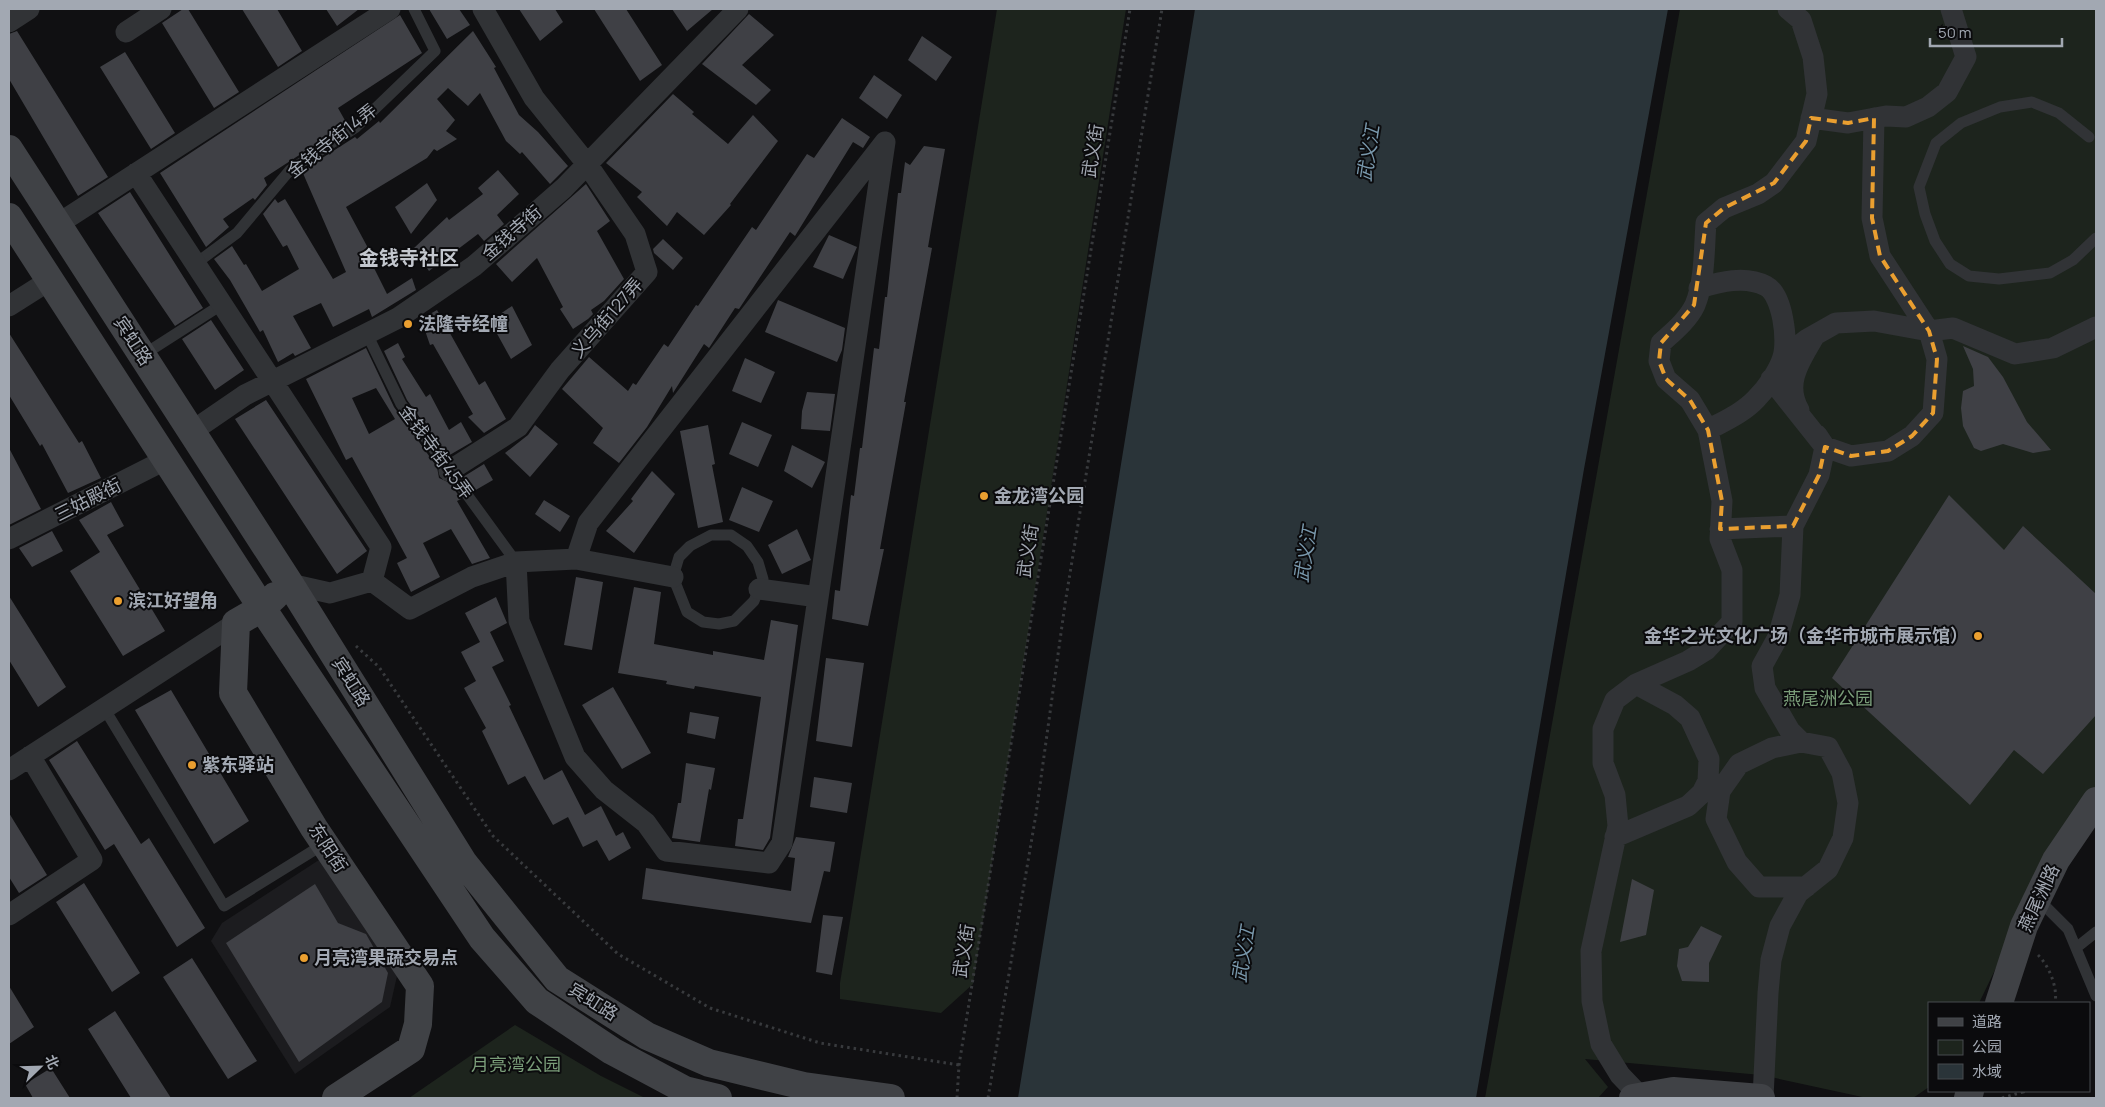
<svg xmlns="http://www.w3.org/2000/svg" width="2105" height="1107" font-family="Manrope,'Noto Sans SC',sans-serif">
<style>
.built{fill:#1c1c1f}
.green{fill:#1d241d}
.water{fill:#2a3439}
.building{fill:#3f4045;fill-rule:evenodd}
.lines{fill:none;stroke-linecap:round;stroke-linejoin:round}
.path{stroke:#383a3d;stroke-width:3;stroke-dasharray:2.5 4;stroke-linecap:butt}
.lane{stroke:#313336;stroke-width:11}
.street{stroke:#313336;stroke-width:21}
.secondary{stroke:#404246;stroke-width:28}
.marked{fill:none;stroke:#ea9f30;stroke-width:4;stroke-dasharray:10 6;stroke-linejoin:round}
.poi-dot{fill:#ea9f30;stroke:#0b0b0d;stroke-width:2}
.labels{text-anchor:middle;stroke-width:4;stroke-linejoin:round;paint-order:stroke}
.street-label{font-size:18px;fill:#a2a8b2;stroke:#0b0b0d}
.poi-label{font-size:18px;font-weight:bold;fill:#a2a8b2;stroke:#0b0b0d;text-anchor:start}
.park-label{font-size:18px;fill:#7a9d79;stroke:#0b0b0d}
.water-label{font-size:19px;font-style:italic;fill:#7998ac;stroke:#0b0b0d}
.quarter-label{font-size:20px;font-weight:bold;fill:#c3c7ce;stroke:#0b0b0d}
</style>
<rect width="100%" height="100%" fill="#101012"/>
<path class="built" d="M322,858L397,976L390,1007L295,1074L211,941L222,923Z"/>
<path class="green" d="M997,9H1126L973,984L941,1013L840,999V983Z
M1680,9H2096V792L2068,819L1979,1003H1929V1087L1913,1098H1867L1761,1075L1585,1059L1608,1087L1598,1098H1485Z
M515,1025L601,1076L645,1098H409Z"/>
<path class="water" d="M1195,9H1668L1584,469L1476,1098H1018Z"/>
<path class="building" d="M183,9H188L239,92L214,108L162,23Z
M242,9H277L302,51L278,67Z
M326,9H359L337,26Z
M429,9H459L470,25L447,39Z
M519,9H555L563,22L540,41Z
M594,9H626L662,65L640,81Z
M672,9H713L687,31Z
M749,14L774,35L742,65L771,90L756,105L702,64Z
M400,15L422,53L338,108L347,124L264,178L267,185L255,200L253,198L223,219L229,227L206,247L160,173Z
M17,31L108,177L78,196L9,79V34Z
M473,31L496,67L494,68L519,115L538,132L568,166L550,184L522,152L520,154L506,141L480,93L468,106L448,88L437,99L455,120L446,131L457,139L437,151L434,149L427,158L346,207L368,248L365,250L387,294L412,278L416,290L372,317L369,309L333,327L321,303L293,316L311,348L295,356L293,353L278,362L263,330L260,332L230,280L214,259L232,246L244,265L246,264L262,291L299,269L287,245L283,247L263,214L275,199L278,203L285,199L333,279L346,272L302,171L355,137L357,139L379,121L380,123Z
M922,36L952,57L936,81L908,60Z
M125,52L175,133L151,149L100,67Z
M874,75L902,95L887,119L859,98Z
M673,94L694,112L692,114L728,144L753,115L778,141L730,204L731,205L704,235L677,212L667,226L637,197L642,192L606,163Z
M842,118L870,137L863,148L853,142L795,236L790,232L739,309L735,308L709,348L704,344L673,393L672,386L647,427L619,463L593,443L603,428L562,389L589,357L628,391L633,383L636,385L664,344L668,347L696,305L698,306L752,227L756,230L807,154L814,158Z
M924,146L945,149L928,247L932,248L904,402H906L880,549H884L868,626L832,619L835,590L840,591L851,495L854,496L860,448H862L874,348L879,349L885,297H887L898,193H901L905,162L910,165Z
M498,170L519,194L497,215L504,224L484,241L478,234L429,271L414,248L447,217L449,220L483,194L478,188Z
M427,183L437,200L411,234L395,207Z
M586,184L610,221L597,231L624,279L604,301L591,310L593,314L588,319L573,329L560,309L563,307L537,258L512,282L496,264Z
M130,192L203,308L175,326L98,213Z
M829,235L857,247L843,279L813,267Z
M663,239L683,258L673,270L654,253L653,249Z
M778,300L845,328L842,350L837,362L765,332Z
M512,306L532,345L511,359L490,321Z
M437,310L479,385L485,381L506,419L484,433L468,417L473,414L433,344L430,345L421,319Z
M211,320L244,370L215,390L182,339Z
M9,333L79,443L82,441L101,478L68,493L42,444L40,446L9,395Z
M398,343L405,357L402,359L426,397L430,394L449,430L461,422L472,442L448,456L407,400L384,351Z
M1963,346L1988,357L2003,377L2027,422L2051,450L2033,453L2003,444L1981,451L1974,448L1963,426L1961,408L1963,391L1974,386L1973,369Z
M366,348L394,407L437,467L439,478L450,483L461,499L457,501L490,558L472,564L451,529L423,543L440,577L411,592L397,563L407,558L352,457L346,460L306,379ZM376,388L395,419L369,434L352,398Z
M745,358L775,372L761,403L732,391Z
M807,392L835,394L830,431L801,429L802,411Z
M266,400L367,551L337,574L235,419Z
M742,422L772,435L758,467L729,454Z
M535,425L558,444L530,477L505,453L528,435Z
M708,425L715,464L712,465L723,522L698,528L680,431Z
M792,445L825,462L812,488L784,471Z
M9,448L41,509L9,525Z
M484,464L493,480L474,491L463,477Z
M652,471L675,494L634,553L606,531L633,501L631,499Z
M742,487L773,501L759,532L729,520Z
M1949,495L2004,550L2023,526L2096,594V715L2043,774L2014,750L1970,805L1832,678Z
M544,500L570,516L560,532L535,514Z
M111,502L124,526L107,535L165,631L123,656L70,571L100,552L79,520Z
M797,529L811,560L782,574L768,545Z
M52,531L63,551L32,567L19,548Z
M576,577L603,582L592,650L564,645Z
M634,587L661,592L654,644L713,655V651L764,660L771,620L798,625L770,838L763,850L735,846L738,819H743L761,697L695,686L694,689L666,684L667,681L618,673Z
M9,596L66,687L38,707L9,660Z
M496,597L507,623L490,632L504,661L492,667L511,705L509,706L544,780L562,770L585,815L601,806L616,836L623,832L631,848L609,861L597,840L583,847L568,817L553,825L525,776L508,785L482,731L486,728L464,688L476,681L461,652L480,642L465,613Z
M826,658L864,663L852,747L816,741Z
M613,687L651,753L622,769L582,705Z
M171,690L249,821L214,844L135,710Z
M690,712L719,717L715,739L687,733Z
M77,741L141,844L149,838L205,928L177,947L114,844L105,850L49,760Z
M686,763L715,768L711,790L709,789L700,842L672,838L678,803H681Z
M814,777L852,783L847,813L810,807Z
M9,813L47,875L19,893L9,877Z
M796,837L835,842L830,872L824,871L811,923L642,899L646,868L791,891L795,858L788,857Z
M1632,879L1654,890L1646,935L1620,942Z
M84,883L140,973L112,992L56,902Z
M315,884L338,923L366,934L388,973L382,1002L299,1062L226,943Z
M823,915L843,917L832,975L816,972Z
M1701,926L1722,936L1709,963V982L1682,981L1677,966L1679,949L1688,947Z
M192,958L257,1061L228,1079L163,977Z
M9,986L34,1027L9,1044Z
M115,1011L171,1098H131L88,1029Z
M51,1068L70,1098H33L25,1084Z"/>
<g class="lines">
<path class="path" d="M356,646L379,667L493,836L618,954L710,1008L820,1043L959,1065
M2038,955C2049,966 2058,987 2055,1003
M2023,1091L2025,1098
M957,1098L959,1065L1130,9
M988,1098L1036,814L1065,604L1162,9
M2002,1098L2023,1092"/>
<path class="lane" d="M2089,137L2059,113L2032,102L2000,107L1961,123L1936,143L1919,187L1925,214L1935,241L1950,264L1969,276L1999,279L2050,273L2073,260L2096,238
M195,264L237,233L290,170L355,128L435,51L414,9
M367,334L401,404L516,562
M143,355L221,305
M711,535H731L747,546L758,562L763,579L754,601L734,621L719,624L703,622L687,612L673,577L679,557L690,546Z
M104,708L224,906L324,844
M2042,903L2068,929L2096,996
M2076,948L2096,932"/>
<path class="street" d="M9,22L29,9
M126,32L161,9
M1811,118L1848,123L1886,116L1906,117L1928,107L1947,92L1966,57L1951,9
M136,173L381,547L372,581
M58,224L390,9
M1699,288C1720,282 1745,275 1766,286C1783,295 1788,341 1783,357C1779,371 1766,389 1756,399C1743,413 1724,421 1708,430
M9,306L50,280
M1783,358L1806,340L1836,323L1874,321L1929,331L1953,328L2015,354L2053,348L2096,327
M1799,410C1783,383 1801,359 1815,335
M191,432L245,395L398,318L474,266L564,188L738,9
M1817,435L1825,447L1851,456L1888,451L1912,436L1933,413L1937,359L1929,331L1880,256L1872,218L1874,118
M449,471L518,427L560,370L647,272L635,234L587,164L534,98L483,9
M1720,529L1793,526
M9,539L167,459
M516,562L519,621L575,757L604,790L646,823L666,851L769,863L782,843L885,142L588,523L576,559
M290,584L330,593L372,581L410,609L472,577L516,562L576,559L673,577
M759,589L818,597
M1801,742L1772,748L1739,764L1720,791L1716,819L1737,862L1759,887H1806
M9,770L236,623
M1615,837L1688,806L1702,793L1708,781L1709,759L1690,718L1675,705L1636,684
M9,915L92,860L30,756
M1641,1097L1620,1075L1601,1044L1592,1001L1591,951L1618,826L1615,795L1603,763V729L1615,700L1636,684L1688,661L1706,650L1732,622V570L1720,539L1722,501L1708,430L1690,400L1666,379L1659,361L1661,343C1673,332 1688,320 1695,305C1705,281 1704,249 1706,223L1724,208L1758,194L1774,183L1806,141L1817,94L1813,57L1801,20L1788,9
M1763,1098L1768,993L1771,960L1780,926L1798,893L1828,869L1843,838L1848,803L1842,773L1828,747L1801,742L1790,731L1765,688L1762,666L1778,637L1790,595L1793,526L1819,475L1825,447L1771,379"/>
<path class="secondary" d="M9,149L290,584L463,862L557,979L647,1036L709,1063L804,1086L891,1098
M9,217L262,608L482,938L537,1001L612,1051L685,1090L718,1098
M275,596L262,608L236,623L233,693L314,828L420,986L418,1024L411,1049L336,1098
M1999,1003L2024,926L2056,860L2096,801
M1633,1098L1673,1091L1761,1098
M1968,1098L1970,1091"/>
</g>
<path class="marked" d="M1811,118L1848,123L1874,118L1872,218L1880,256L1929,331L1937,359L1933,413L1912,436L1888,451L1851,456L1825,447L1819,475L1793,526L1720,529L1722,501L1708,430L1690,400L1666,379L1659,361L1661,343L1694,305L1706,223L1724,208L1774,183L1806,141Z"/>
<g class="poi-dot">
<circle cx="408" cy="324" r="5"/>
<circle cx="984" cy="496" r="5"/>
<circle cx="118" cy="601" r="5"/>
<circle cx="1978" cy="636" r="5"/>
<circle cx="192" cy="765" r="5"/>
<circle cx="304" cy="958" r="5"/>
</g>
<g class="labels">
<g class="street-label">
<text transform="translate(332 141) rotate(-38)" y="6">金钱寺街14弄</text>
<text transform="translate(1093 151) rotate(-81)" y="6">武义街</text>
<text transform="translate(512 233) rotate(-41)" y="6">金钱寺街</text>
<text transform="translate(607 318) rotate(-49)" y="6">义乌街127弄</text>
<text transform="translate(133 341) rotate(57)" y="6">宾虹路</text>
<text transform="translate(436 452) rotate(54)" y="6">金钱寺街45弄</text>
<text transform="translate(88 500) rotate(-27)" y="6">三姑殿街</text>
<text transform="translate(1028 551) rotate(-81)" y="6">武义街</text>
<text transform="translate(351 682) rotate(58)" y="6">宾虹路</text>
<text transform="translate(328 848) rotate(57)" y="6">东阳街</text>
<text transform="translate(2039 898) rotate(-65)" y="6">燕尾洲路</text>
<text transform="translate(964 951) rotate(-81)" y="6">武义街</text>
<text transform="translate(593 1002) rotate(32)" y="6">宾虹路</text>
</g>
<g class="poi-label">
<text x="418" y="330">法隆寺经幢</text>
<text x="994" y="502">金龙湾公园</text>
<text x="128" y="607">滨江好望角</text>
<text x="1968" y="642" text-anchor="end">金华之光文化广场（金华市城市展示馆）</text>
<text x="202" y="771">紫东驿站</text>
<text x="314" y="964">月亮湾果蔬交易点</text>
</g>
<g class="park-label">
<text x="1828" y="705">燕尾洲公园</text>
<text x="516" y="1071">月亮湾公园</text>
</g>
<g class="water-label">
<text transform="translate(1368 153) rotate(-81)" y="7">武义江</text>
<text transform="translate(1305 554) rotate(-81)" y="7">武义江</text>
<text transform="translate(1243 954) rotate(-81)" y="7">武义江</text>
</g>
<g class="quarter-label">
<text x="409" y="265">金钱寺社区</text>
</g>
</g>
<rect width="2105" height="1107" fill="none" stroke="#a2a8b2" stroke-width="20"/>
<rect x="1928" y="1002" width="162" height="90" fill="#0b0b0d" stroke="#474a4f"/>
<rect x="1938" y="1018" width="25" height="8" fill="#404246" stroke="#474a4f"/>
<text x="1972" y="1027" font-size="15" fill="#a2a8b2">道路</text>
<rect x="1938" y="1040" width="25" height="15" fill="#1d241d" stroke="#474a4f"/>
<text x="1972" y="1052" font-size="15" fill="#a2a8b2">公园</text>
<rect x="1938" y="1064" width="25" height="15" fill="#2a3439" stroke="#474a4f"/>
<text x="1972" y="1077" font-size="15" fill="#a2a8b2">水域</text>
<g transform="translate(40 1067) rotate(67)" stroke="#0b0b0d" stroke-width="4" paint-order="stroke">
<path d="M0-4L9 19L0 12L-9 19Z" fill="#a2a8b2"/>
<text y="-8" font-size="14" font-weight="bold" text-anchor="middle" fill="#a2a8b2">北</text>
</g>
<path d="M1930 38v8h132v-8" fill="none" stroke="#a2a8b2" stroke-width="2.5"/>
<text x="1938" y="38" font-size="15" fill="#a2a8b2" stroke="#0b0b0d" stroke-width="4" paint-order="stroke">50 m</text>
</svg>
